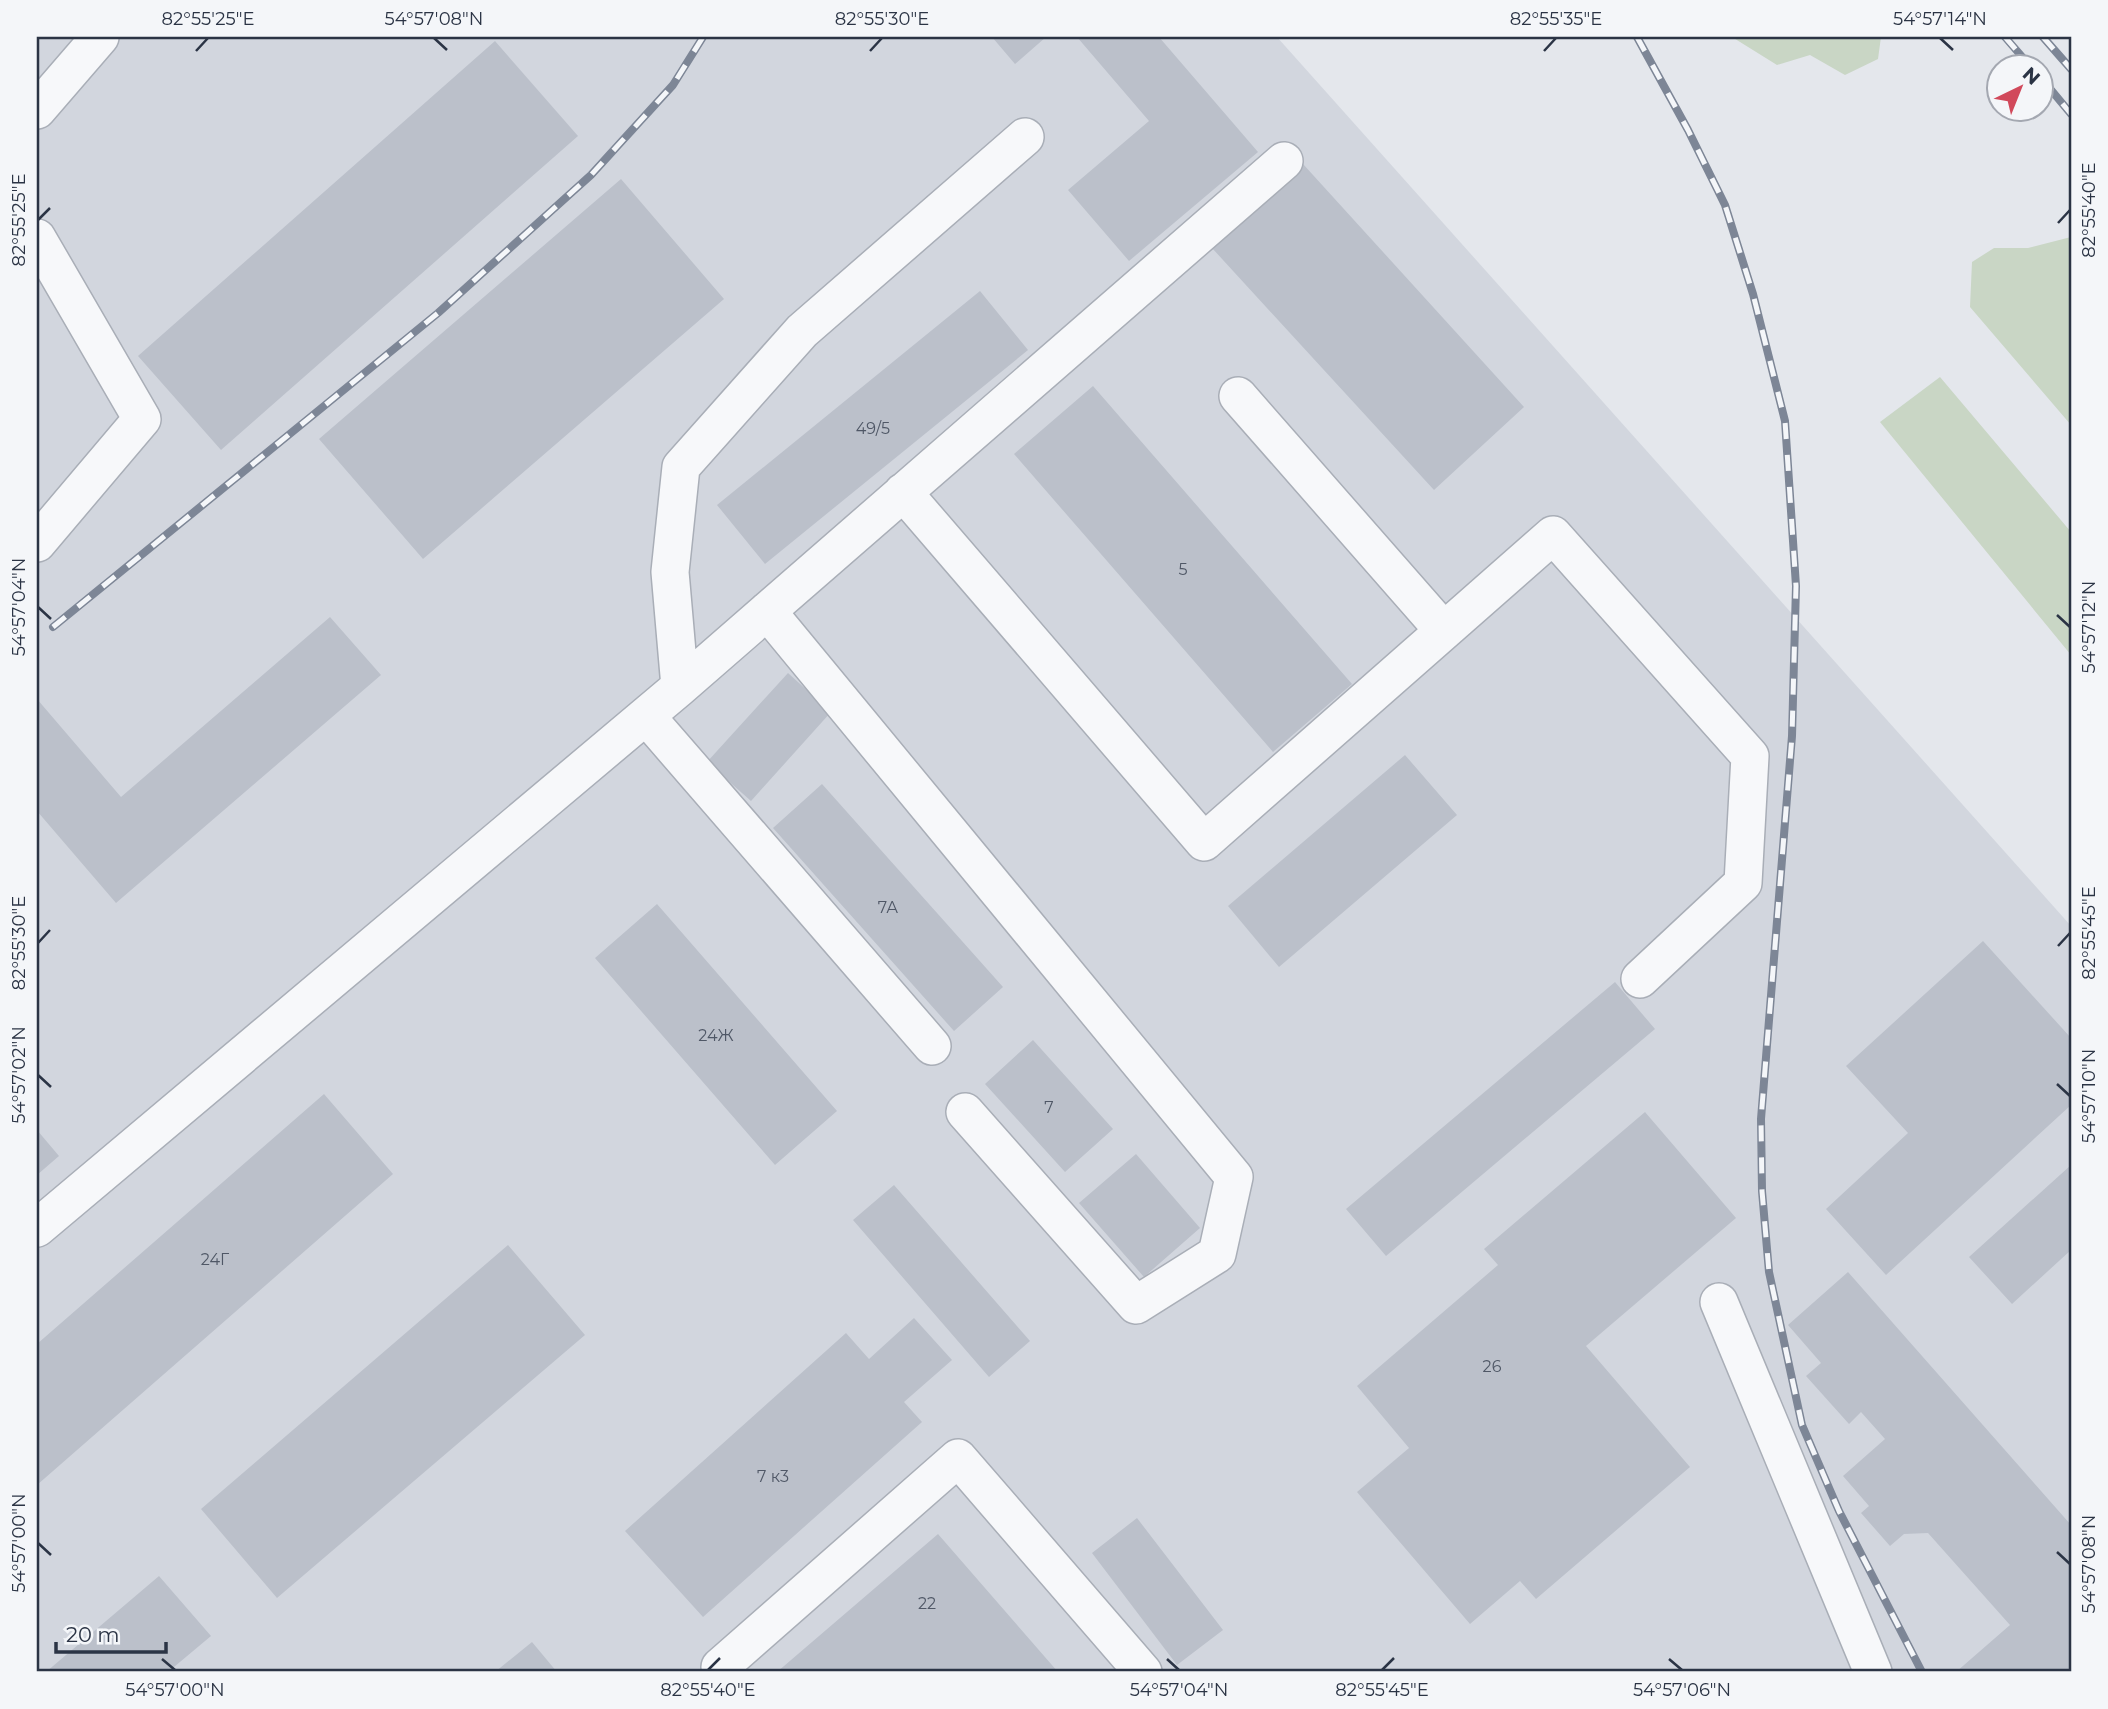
<svg xmlns="http://www.w3.org/2000/svg" width="2108" height="1709" font-family="Montserrat,sans-serif">
<style>
.built{fill:#d2d6de}
.green{fill:#c9d6c5}
.building{fill:#bbc0ca}
.lines{fill:none;stroke-linecap:round;stroke-linejoin:round}
.minor-casing{stroke:#a9aeb7;stroke-width:40}
.minor{stroke:#f7f8fa;stroke-width:37}
.rail-casing{stroke:#7d8696;stroke-width:8}
.rail{stroke:#f4f6f9;stroke-width:5;stroke-dasharray:16;stroke-linecap:butt}
.ticks{fill:none;stroke:#2b3445;stroke-width:2.5}
.labels{text-anchor:middle;stroke-width:5;stroke-linejoin:round;paint-order:stroke}
.number-label{font-size:16px;fill:#4f5766}
.neatline{fill:none;stroke:#2b3445;stroke-width:2.5}
.ticks-label{font-size:18px;text-anchor:middle;fill:#2b3445}
</style>
<rect width="100%" height="100%" fill="#e4e7ec"/>
<path class="built" d="M37,37H1277L2071,926V1672H37Z"/>
<path class="green" d="M1732,37H1731H1881L1878,59L1845,75L1810,55L1777,65Z
M2071,237V425L1970,307L1972,262L1994,248H2028Z
M1940,377L2071,532V655L1880,422Z"/>
<path class="building" d="M992,37H1046L1015,64Z
M1077,37H1159L1258,152L1129,261L1068,190L1149,121Z
M495,41L578,136L221,450L138,356Z
M1303,164L1524,407L1434,490L1212,248Z
M621,179L724,299L423,559L319,439Z
M980,291L1028,350L765,564L717,505Z
M1093,386L1352,684L1273,752L1014,454Z
M330,617L381,675L116,903L37,811V699L121,797Z
M788,673L831,712L751,801L707,762Z
M1405,755L1457,815L1279,967L1228,906Z
M822,784L1003,987L954,1031L773,828Z
M657,904L837,1111L775,1165L595,958Z
M1983,941L2071,1038V1105L1886,1275L1826,1209L1908,1133L1846,1066Z
M1615,982L1655,1029L1386,1256L1346,1209Z
M1033,1040L1113,1129L1065,1172L985,1084Z
M324,1094L393,1174L37,1485V1344Z
M1645,1112L1736,1218L1586,1346L1690,1467L1536,1599L1520,1581L1470,1624L1357,1492L1409,1448L1357,1386L1498,1265L1484,1249Z
M37,1130L59,1156L37,1175Z
M1136,1154L1200,1228L1144,1277L1079,1203Z
M2071,1165V1250L2012,1304L1969,1257Z
M894,1185L1030,1341L989,1377L853,1220Z
M508,1245L585,1335L277,1598L201,1509Z
M1848,1272L2071,1525V1672H1956L2010,1625L1928,1533L1904,1534L1890,1546L1861,1513L1869,1506L1843,1476L1885,1439L1861,1412L1849,1424L1806,1376L1821,1363L1788,1325Z
M914,1318L952,1360L904,1402L922,1422L703,1617L625,1531L846,1333L869,1359Z
M1137,1518L1223,1630L1177,1665L1092,1553Z
M938,1534L1058,1672H777Z
M159,1576L211,1636L168,1672H46Z
M532,1642L557,1672H495Z"/>
<g class="lines">
<g class="minor-casing">
<path id="minor" d="M37,110L100,37
M37,238L142,419L37,543
M1238,396L1444,631
M903,492L1204,842L1553,535L1750,756L1743,883L1640,979
M767,611L1234,1177L1217,1254L1136,1305L965,1112
M680,687L1284,161
M646,716L932,1046
M37,1228L680,687L670,572L681,467L802,331L1025,137
M1719,1302L1873,1672
M725,1672L720,1667L958,1458L1143,1672"/>
</g>
<use href="#minor" class="minor"/>
<g class="rail-casing">
<path id="rail" d="M1637,37L1688,130L1725,205L1753,294L1785,421L1796,586L1792,736L1761,1119L1762,1191L1769,1272L1802,1425L1839,1511L1922,1672
M2005,37L2030,66
M2043,37L2071,69
M2042,79L2071,114
M53,627L438,313L591,175L673,85L703,37"/>
</g>
<use href="#rail" class="rail"/>
</g>
<path class="ticks" d="M434,38L447,50M1940,38L1953,50M196,51L208,38M870,51L882,38M1544,51L1556,38M38,220L50,208M2058,223L2070,210M38,607L51,619M2057,615L2070,627M38,943L50,930M2058,946L2070,933M38,1075L51,1087M2057,1084L2070,1096M38,1543L51,1555M2057,1552L2070,1564M162,1659L175,1670M1167,1659L1179,1670M1669,1659L1682,1670M708,1670L720,1658M1382,1670L1394,1658"/>
<g class="labels">
<g class="number-label">
<text x="873" y="434">49/5</text>
<text x="1183" y="575">5</text>
<text x="888" y="913">7А</text>
<text x="716" y="1041">24Ж</text>
<text x="1049" y="1113">7</text>
<text x="215" y="1265">24Г</text>
<text x="1492" y="1372">26</text>
<text x="773" y="1482">7 к3</text>
<text x="927" y="1609">22</text>
</g>
</g>
<rect width="2108" height="1709" fill="none" stroke="#f4f6f9" stroke-width="77"/>
<g transform="translate(2020 88) rotate(43)"><circle r="33" fill="#f4f6f9" stroke="#a4a8b1" stroke-width="2"/>
<path d="M0-5L12 26L0 18L-12 26Z" fill="#d1495b"/>
<text y="-10" font-size="19" font-weight="bold" text-anchor="middle" fill="#2b3445">N</text>
</g>
<path d="M56 1642v10h110v-10" fill="none" stroke="#2b3445" stroke-width="3.5"/>
<text x="66" y="1642" font-size="21" fill="#2b3445" stroke="#f4f6f9" stroke-width="5" paint-order="stroke">20 m</text>
<rect x="38" y="38" width="2032" height="1632" class="neatline"/>
<g class="ticks-label">
<text x="208" y="25">82°55'25"E</text>
<text x="434" y="25">54°57'08"N</text>
<text x="882" y="25">82°55'30"E</text>
<text x="1556" y="25">82°55'35"E</text>
<text x="1940" y="25">54°57'14"N</text>
<text transform="translate(2089 210) rotate(-90)" y="6">82°55'40"E</text>
<text transform="translate(19 220) rotate(-90)" y="6">82°55'25"E</text>
<text transform="translate(19 607) rotate(-90)" y="6">54°57'04"N</text>
<text transform="translate(2089 627) rotate(-90)" y="6">54°57'12"N</text>
<text transform="translate(2089 933) rotate(-90)" y="6">82°55'45"E</text>
<text transform="translate(19 943) rotate(-90)" y="6">82°55'30"E</text>
<text transform="translate(19 1075) rotate(-90)" y="6">54°57'02"N</text>
<text transform="translate(2089 1096) rotate(-90)" y="6">54°57'10"N</text>
<text transform="translate(19 1543) rotate(-90)" y="6">54°57'00"N</text>
<text transform="translate(2089 1564) rotate(-90)" y="6">54°57'08"N</text>
<text x="175" y="1696">54°57'00"N</text>
<text x="708" y="1696">82°55'40"E</text>
<text x="1179" y="1696">54°57'04"N</text>
<text x="1382" y="1696">82°55'45"E</text>
<text x="1682" y="1696">54°57'06"N</text>
</g>
</svg>
